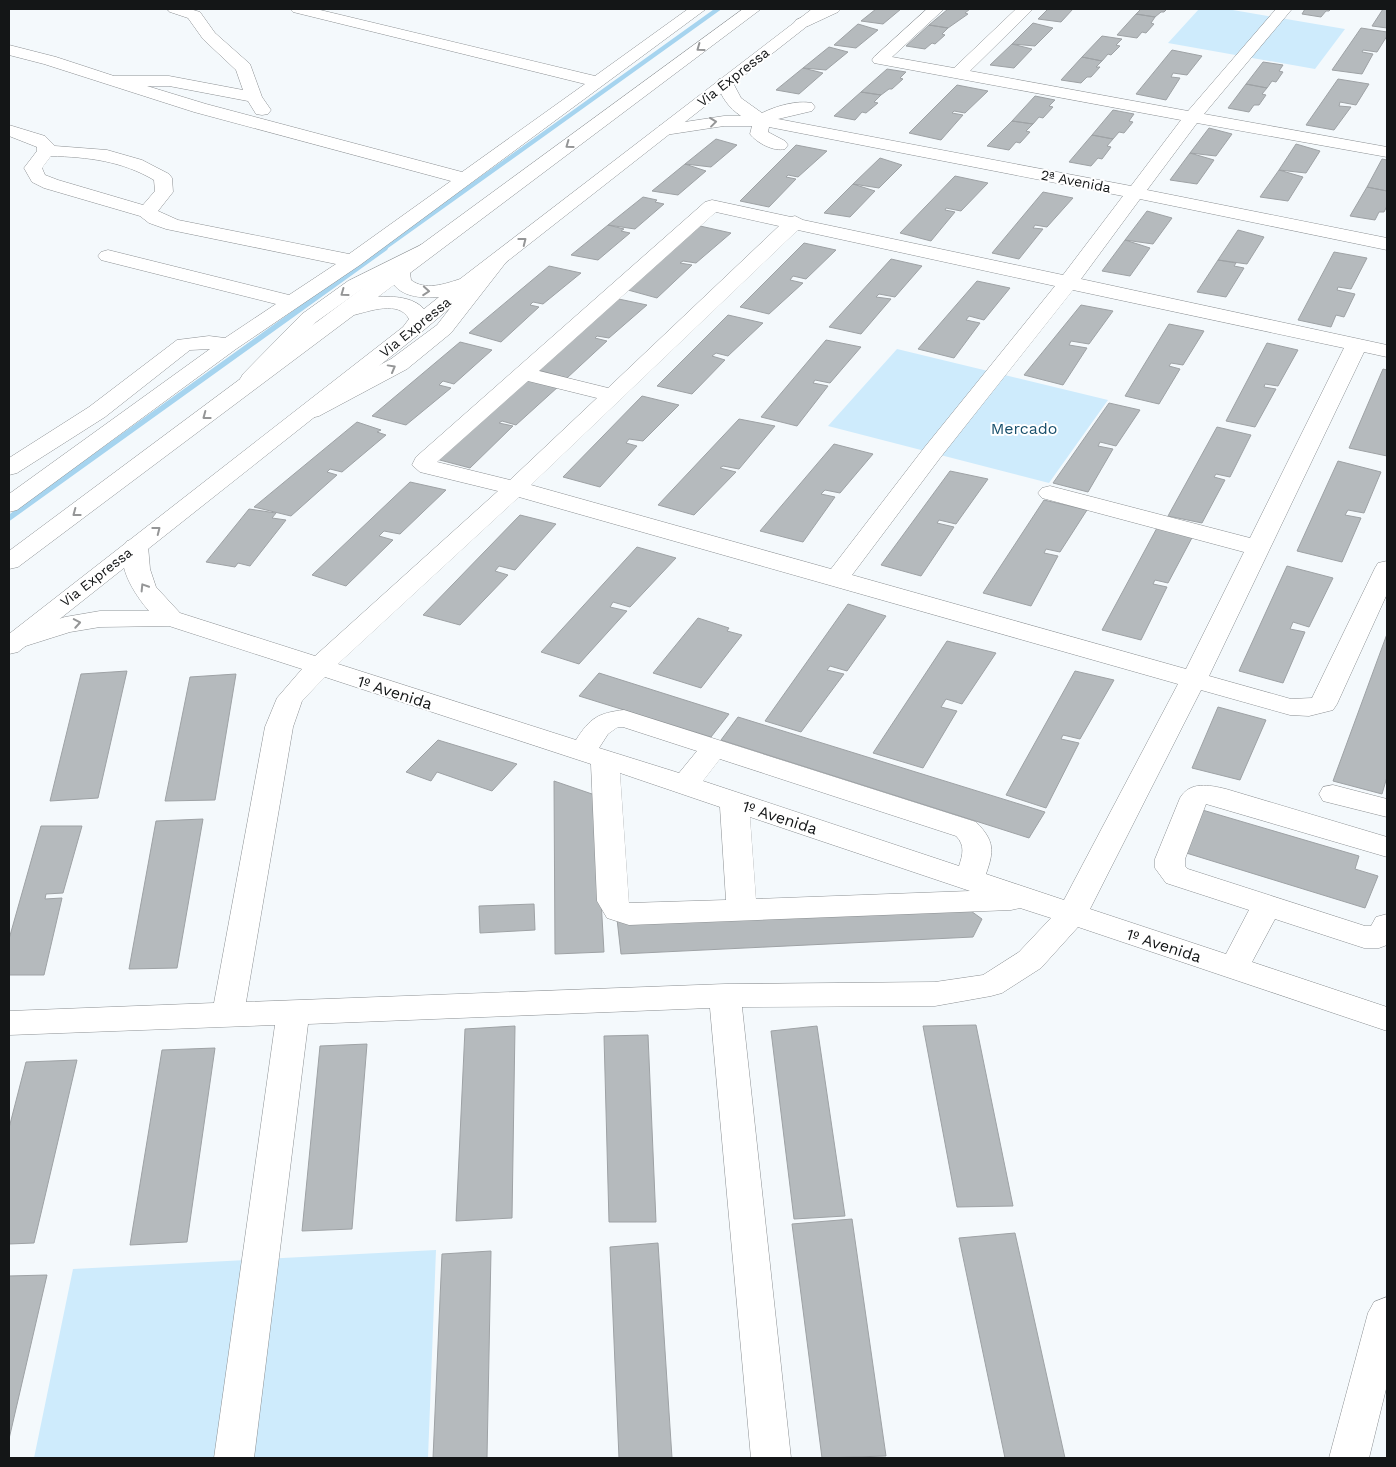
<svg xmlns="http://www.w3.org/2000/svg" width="1396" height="1467" font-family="'Work Sans',sans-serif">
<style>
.green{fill:#ceebfc}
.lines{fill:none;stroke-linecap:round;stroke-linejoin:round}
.stream-far1{stroke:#a6d4ef;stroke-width:4.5}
.stream{stroke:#a6d4ef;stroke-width:5.5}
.building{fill:#b5babd;stroke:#9ea2a5}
.minor-casing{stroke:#8c9093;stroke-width:1}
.major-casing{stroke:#8c9093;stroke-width:1}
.minor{fill:#fff;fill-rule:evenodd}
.major{fill:#fff;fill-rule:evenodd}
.oneway{stroke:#959697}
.labels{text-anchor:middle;stroke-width:4;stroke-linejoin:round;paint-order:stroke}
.far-street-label{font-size:14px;fill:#141617;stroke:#fff}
.park-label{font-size:16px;fill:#19506c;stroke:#fff}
.street-label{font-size:16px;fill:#141617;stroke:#fff}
</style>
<rect width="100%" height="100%" fill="#f4f9fc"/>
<path class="green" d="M1199,9H1227L1345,29L1315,69L1168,43Z
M897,349L1108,400L1049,483L828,426Z
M436,1250L428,1458H34L73,1269Z"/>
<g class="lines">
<path class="stream-far1" d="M383,249L718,9"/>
<path class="stream" d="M9,518L385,248"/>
</g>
<path class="building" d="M876,9H901L883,24L861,21Z
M948,9H970L965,13L968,14L948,28L929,25Z
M1048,9H1073L1061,22L1038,19Z
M1141,9H1167L1164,12H1161L1155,17L1136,14Z
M1305,9H1331L1329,11H1326L1321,17L1302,14Z
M1383,9H1387V28L1372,26Z
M1136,14L1155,17L1151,23L1154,24L1146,33L1142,32L1137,38L1117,35Z
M1033,23L1053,28L1035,46L1012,44Z
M858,24L878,30L856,48L834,45Z
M929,25L948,28L942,34L945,35L935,44L932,43L925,49L906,46Z
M1361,28L1387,32V36L1377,52L1363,50L1362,52L1373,54L1362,74L1332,70Z
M1102,36L1122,39L1116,45L1120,46L1111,55L1108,54L1102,61L1082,57Z
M1012,44L1032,49L1014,68L990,65Z
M829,47L848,52L826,70L803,68Z
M1172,50L1202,56L1187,75L1173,73L1171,77L1180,78L1166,100L1136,94Z
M1082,57L1102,61L1096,67H1100L1091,77H1087L1081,83L1061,80Z
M1263,62L1283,65L1279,71L1283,72L1276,82L1272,81L1267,88L1246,84Z
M803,68L823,73L799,94L776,90Z
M887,69L906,72L900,78L903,79L892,89H889L881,95L861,92Z
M1338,79L1369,84L1356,105L1340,102L1339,106L1351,107L1334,130L1306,125Z
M1246,84L1267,88L1262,94L1266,95L1259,105H1254L1249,112L1228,108Z
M957,85L988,91L965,113L954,111L952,113L963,115L941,140L909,133Z
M861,92L881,95L874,102L878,103L866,113L862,112L855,120L834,116Z
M1035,96L1055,100L1049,106L1053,107L1043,118L1039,117L1033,124L1012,121Z
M1113,110L1134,114L1129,121L1133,122L1124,133L1119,132L1113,139L1092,135Z
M1012,121L1033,124L1026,131L1030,132L1020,143L1016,142L1009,150L987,146Z
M1209,128L1232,134L1216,156L1190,153Z
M1092,135L1113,139L1107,146L1111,147L1102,159L1098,158L1091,166L1069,162Z
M716,139L737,145L711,167L685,164Z
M1296,144L1320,151L1306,173L1279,170Z
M796,145L827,151L798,177L788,175L786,177L796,179L769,207L740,201Z
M1190,153L1214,160L1197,184L1170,180Z
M880,158L902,165L879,188L853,184Z
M1382,159L1387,160V191L1367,187Z
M685,164L706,171L678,195L652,191Z
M1279,170L1303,177L1288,201L1260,197Z
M955,176L988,183L961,211L946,208L945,210L955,212L931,241L900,233Z
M853,184L875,191L850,217L824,213Z
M1367,187L1387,191V206L1384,212H1379L1375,220L1350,216Z
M1043,192L1073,198L1047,227L1035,225L1033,228L1043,229L1019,259L992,253Z
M643,197L657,200L655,202L664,204L635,229L608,225Z
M1147,211L1172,218L1153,244L1125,240Z
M608,225L624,229L621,231L630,233L598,260L571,255Z
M700,226L731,233L696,263L683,261L680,263L692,265L657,298L628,290Z
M1238,230L1264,237L1247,264L1218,260Z
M1125,240L1150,248L1130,276L1102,271Z
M804,243L836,250L806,279L793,276L790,280L803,283L769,314L740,307Z
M1334,252L1367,258L1351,289L1338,287L1337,290L1355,294L1344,317L1336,315L1331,327L1298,320Z
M891,259L922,266L895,297L879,294L876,297L891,299L861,334L829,327Z
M1218,260L1236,263L1234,266L1244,268L1226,297L1197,292Z
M549,266L581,273L543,304L533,302L530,305L539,307L501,342L469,333Z
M977,281L1010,288L984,320L969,316L966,320L980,323L954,358L918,349Z
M614,298L647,305L609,338L597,336L595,338L607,341L567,378L534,369Z
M1081,305L1113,311L1089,344L1071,341L1069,345L1087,348L1063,385L1024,375Z
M728,315L763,323L728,356L716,353L712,356L725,360L692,394L657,386Z
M1169,324L1204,331L1183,365L1171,363L1169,366L1180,369L1159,404L1125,396Z
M826,340L861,347L830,383L815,380L813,383L828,386L797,426L761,417Z
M460,342L492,350L454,384L443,381L439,385L451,388L406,425L372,416Z
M1267,343L1298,350L1278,386L1265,384L1264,387L1276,389L1255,427L1226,421Z
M1383,369L1387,370V456L1349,448Z
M525,379L559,386L516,425L502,421L499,423L513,426L470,468L436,459Z
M642,396L679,405L643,441L629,439L626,443L637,446L600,487L563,477Z
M1109,403L1140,410L1116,446L1100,442L1098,446L1113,449L1088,492L1053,483Z
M739,419L775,426L739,469L723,466L720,468L736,472L694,515L658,505Z
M357,422L381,430L377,432L386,435L342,472L330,469L327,472L337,475L291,516L254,507Z
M1217,427L1251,435L1230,477L1216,474L1214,477L1225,480L1202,523L1168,516Z
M834,444L873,454L840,493L825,490L821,494L835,497L803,542L760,531Z
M1338,461L1381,472L1364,513L1348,510L1345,515L1361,518L1342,562L1297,551Z
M950,471L988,479L956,524L939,520L937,523L954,527L921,576L881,565Z
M410,482L446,490L400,534L384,531L379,536L393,540L346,586L312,575Z
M1044,500L1087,510L1060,552L1046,549L1044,553L1058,556L1031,606L983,593Z
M249,509L276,513L272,518L286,520L250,566L238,563L235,567L206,562Z
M520,515L556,524L515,570L499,566L495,571L508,575L460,625L423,615Z
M1158,526L1194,534L1168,583L1155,580L1153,584L1167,587L1141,640L1102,630Z
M637,547L676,558L630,607L613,602L610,607L627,611L579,664L541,652Z
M1287,566L1333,578L1309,627L1293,622L1290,629L1305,632L1283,683L1239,671Z
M848,604L886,616L847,671L830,666L827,670L844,674L801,732L765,721Z
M698,618L729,628L727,631L742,635L701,688L653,673Z
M1387,634V777L1382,794L1333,781Z
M947,641L996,653L962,704L946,699L941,707L957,711L923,768L873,753Z
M127,671L98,798L50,801L81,674Z
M1075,671L1114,680L1080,739L1063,735L1061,739L1079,743L1046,808L1006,795Z
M599,673L729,714L711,737L579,696Z
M236,674L215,800L165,801L190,677Z
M1218,707L1266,720L1240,780L1192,768Z
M738,717L1045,812L1029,838L721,740Z
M438,740L517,764L492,791L437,772L431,781L406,772Z
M554,781L595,795L604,952L555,954Z
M1199,809L1359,856L1355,869L1378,876L1365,908L1183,852Z
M203,819L177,968L129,969L156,821Z
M41,826H82L63,893L46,894L45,899L62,898L44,975H9V939Z
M534,904L535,930L480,933L479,906Z
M964,906L982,919L973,937L621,954L617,919Z
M976,1025L1013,1206L957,1207L923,1026Z
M515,1026L512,1218L456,1221L465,1029Z
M817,1026L845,1216L794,1219L771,1031Z
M648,1035L656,1222H609L604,1036Z
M367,1044L352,1229L302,1231L320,1046Z
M215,1048L187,1242L130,1245L162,1050Z
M77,1060L34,1243L9,1244V1128L26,1062Z
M852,1219L886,1456L822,1458L792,1224Z
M1015,1233L1065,1458H1005L959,1238Z
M658,1243L672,1458H619L610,1247Z
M491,1251L487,1458H433L442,1254Z
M47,1275L9,1439V1276Z"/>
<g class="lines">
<g class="minor-casing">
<path id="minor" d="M167,9H190L200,12L215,33L250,64L262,97L271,110L268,114L262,115L256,114L248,101L169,86H147L206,104L462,172L585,84L293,12L290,9H316L595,76L688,9H706L360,265L236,349L17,510L9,512V494L210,349L190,350L105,417L17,473L9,475V458L89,407L177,340L209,336L225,338L276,304L101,260L98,256L101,252L108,250L289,295L336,264L166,229L149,223L140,216L44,188L32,182L24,168L37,151V147L9,136V125L45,136L55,146L107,150L142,160L169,174L172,178L173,192L158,211L178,220L349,254L451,181L194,112L44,64L9,55V45L56,57L114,76H169L243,90L236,70L203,39L188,18L170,12ZM51,156C88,157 122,161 154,180L155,191L143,205L58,180L45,175L42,168Z
M821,9H841L838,12L808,26H796L794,23L796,20Z
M927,9H944L892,57L954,68L1016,9H1033L970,71L1188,111L1276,9H1292L1204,114L1387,147V157L1197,123L1147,190L1387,238V250L1140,199L1081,279L1387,345V357L1364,352L1209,676L1291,699L1312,698L1375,568L1378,563L1387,561V594L1337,704L1333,710L1309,716L1290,715L1201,690L1090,909L1226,954L1249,910L1166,883L1155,868V859L1180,798C1190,781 1209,785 1226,789L1387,837V857L1206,804L1185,859V866L1188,869L1365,926H1371L1376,917L1387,914V945L1379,948H1364L1275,919L1252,962L1387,1007V1031L1078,927L1041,968L1002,993L991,996L935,1006L742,1007L791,1458H751L710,1008L308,1024L254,1458H214L275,1025L9,1035V1011L214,1003L265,727L277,698L302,669L169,626L100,627L70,632L13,650L9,649V635L65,617L100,611H149C135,595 113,562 127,541L136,539L145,541L148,546L150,569L156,587L180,613L315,656L498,491L420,472L412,465L416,457L705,202L712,200L791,217L795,216L803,220L1063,275L1123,196L769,127L768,132L785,141L788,145L785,149C774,152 757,143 750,134L752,126H724L665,135L659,134L656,130L659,126L665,125L724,116H741C729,108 721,97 717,83L719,79H731L741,98L762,113C776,106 797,100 812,103L815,107L812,111L778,119L1131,186L1181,120L874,63L872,60L874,57ZM716,212L779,226L608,388L539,371ZM798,230L1055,286L924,448L831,569L531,485ZM1073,290L1344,348L1250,538L1050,486L1042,488L1038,493L1042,498L1244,552L1186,669L852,575L940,458ZM528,381L597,398L510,480L437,462ZM519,497L1178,684L1064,900L986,874C994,851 995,841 976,822L624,710C598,713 590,718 576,740L338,664ZM325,677L591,764L597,901L607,918L629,925L1011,910L1020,908L1051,918L1019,952L983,975L935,982L725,984L246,1002L293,727L302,701ZM618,727H623L697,751L679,773L599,748L608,734ZM720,759L956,836C965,845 963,854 959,866L703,781ZM620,773L720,807L726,900L629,903ZM750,817L970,891L756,899Z
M425,243L432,245L435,249L432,253L362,289L316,322L259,384L251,385L243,384L240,379L243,374L302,314L348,281Z
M497,255L504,257L507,261L451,333L407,369L319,416L311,418L303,416L300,411L303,406L391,359L437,325L490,257Z
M1333,785L1387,799V817L1323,801L1319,794L1323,787Z
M1387,1297V1385L1369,1458H1329L1368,1313L1374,1302Z"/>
</g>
<g class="major-casing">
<path id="major" d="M743,9H761L410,273L411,280C425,291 445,284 460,279L812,9H829L477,285L418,335L18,652L9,654V634L403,327L409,319C399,300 370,311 354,315L18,567L9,569V551L396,263ZM394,285C405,298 423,298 439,297L424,309C413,297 394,296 378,297Z"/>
</g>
<use href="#minor" class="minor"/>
<use href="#major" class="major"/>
</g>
<defs><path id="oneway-chevron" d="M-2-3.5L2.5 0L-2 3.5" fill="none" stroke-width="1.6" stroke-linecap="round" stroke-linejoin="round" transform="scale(1.25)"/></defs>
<g class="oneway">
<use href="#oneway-chevron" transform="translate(700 48) rotate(144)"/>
<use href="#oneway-chevron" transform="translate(713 122) rotate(-7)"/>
<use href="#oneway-chevron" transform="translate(569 145) rotate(144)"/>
<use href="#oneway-chevron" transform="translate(523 241) rotate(-38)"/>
<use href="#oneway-chevron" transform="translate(426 291) rotate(4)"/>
<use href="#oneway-chevron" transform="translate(344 293) rotate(144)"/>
<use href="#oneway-chevron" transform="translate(392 368) rotate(-29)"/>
<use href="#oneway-chevron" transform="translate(206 416) rotate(143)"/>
<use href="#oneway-chevron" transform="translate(76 513) rotate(143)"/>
<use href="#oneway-chevron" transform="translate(157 530) rotate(-38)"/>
<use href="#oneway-chevron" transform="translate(144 587) rotate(-122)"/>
<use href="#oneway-chevron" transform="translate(77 623) rotate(-10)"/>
</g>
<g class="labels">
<g class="far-street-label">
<text transform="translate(733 77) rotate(-38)" y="5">Via Expressa</text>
<text transform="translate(1076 181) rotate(11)" y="5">2ª Avenida</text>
<text transform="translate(415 327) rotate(-39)" y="5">Via Expressa</text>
<text transform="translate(96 577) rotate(-38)" y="5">Via Expressa</text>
</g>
<g class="park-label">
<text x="1024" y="434">Mercado</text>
</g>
<g class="street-label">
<text transform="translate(395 692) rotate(18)" y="6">1º Avenida</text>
<text transform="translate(780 817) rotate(18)" y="6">1º Avenida</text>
<text transform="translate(1164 945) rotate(18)" y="6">1º Avenida</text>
</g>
</g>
<rect width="1396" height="1467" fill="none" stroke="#141617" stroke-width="20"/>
</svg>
